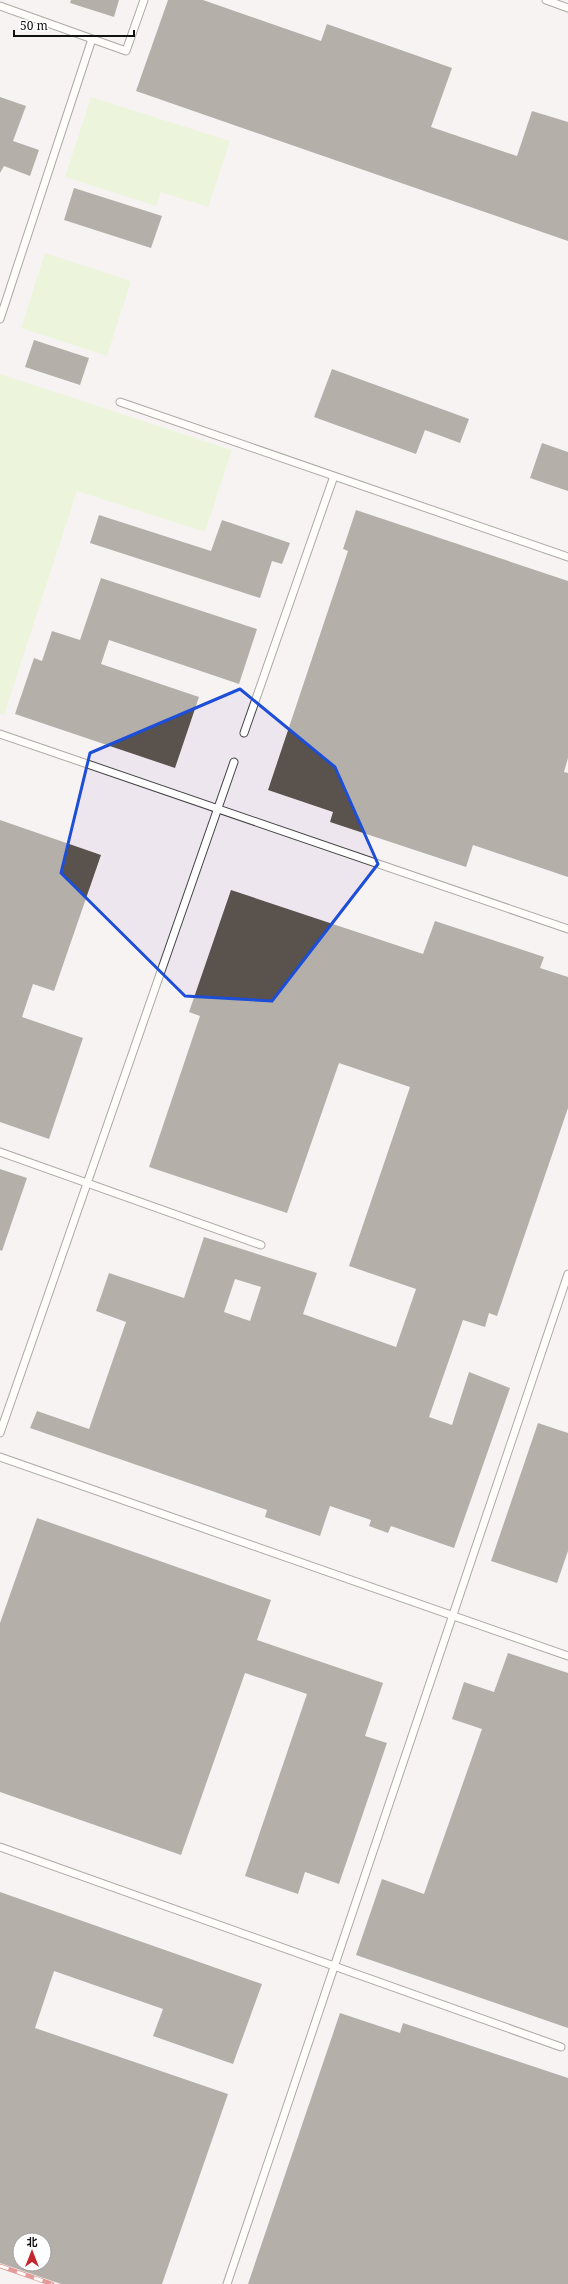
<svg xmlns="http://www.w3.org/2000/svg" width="568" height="2284" font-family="'Noto Serif','Noto Sans SC',serif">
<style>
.industrial{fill:#eee6ef;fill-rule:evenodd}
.green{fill:#d5ebbd}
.building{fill:#5a524d;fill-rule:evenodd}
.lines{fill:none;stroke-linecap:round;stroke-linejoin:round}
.lane-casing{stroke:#444;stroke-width:9}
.lane{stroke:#fff;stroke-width:7}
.rail-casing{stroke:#c4262e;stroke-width:4.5}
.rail{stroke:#fff;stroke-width:3;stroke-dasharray:9;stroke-linecap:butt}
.marked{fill:none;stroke:#1d4ed8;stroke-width:3;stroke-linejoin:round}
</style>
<rect width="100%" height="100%" fill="#fffdf5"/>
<path class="industrial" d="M0,0H568V2284H0ZM20,2240H44V2264H20Z"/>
<path class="green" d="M91,97L230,141L208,207L161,192L156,206L65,177Z
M45,253L131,281L107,356L21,328Z
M0,374L232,450L205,532L77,491L4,715L0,713Z"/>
<path class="building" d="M71,0H119L114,17L70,3Z
M168,0H203L321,41L327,24L452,68L431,127L517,156L532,111L568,122V241L136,91Z
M0,97L26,106L13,141L39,150L30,176L4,166L0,173Z
M74,188L162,216L151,248L64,220Z
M34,340L89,358L80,385L25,367Z
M332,369L469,419L460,443L425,430L416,454L314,417Z
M542,443L568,452V491L530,478Z
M356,510L568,581V758L564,772L568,773V877L473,845L466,867L330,822L333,812L268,790L348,551L343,549Z
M99,515L211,551L222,520L290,543L282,564L272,561L260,598L90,543Z
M101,578L257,629L239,684L109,640L101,664L199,697L175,768L15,714L34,658L42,661L52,631L80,640Z
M0,820L101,855L54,991L33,984L22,1017L83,1038L49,1139L0,1122Z
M231,890L423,954L435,921L544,957L540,968L568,977V1108L497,1316L489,1313L485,1327L463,1320L429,1417L452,1425L469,1372L510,1388L454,1548L391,1526L388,1533L369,1526L371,1520L330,1506L320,1536L265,1517L267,1510L30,1428L37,1411L89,1429L126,1322L96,1311L109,1273L184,1298L204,1237L317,1273L303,1314L396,1347L416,1289L349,1266L410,1087L339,1063L287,1213L149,1167L200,1016L189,1012ZM235,1279L261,1287L250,1321L224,1312Z
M0,1169L27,1178L2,1251L0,1250Z
M538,1423L568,1433V1551L557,1583L491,1561Z
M37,1518L271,1600L257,1640L383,1683L365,1736L387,1743L339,1884L305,1872L298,1894L245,1876L307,1694L245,1673L181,1855L0,1792V1623Z
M508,1653L568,1673V2028L356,1955L382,1879L424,1894L482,1729L452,1719L464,1682L494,1692Z
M0,1892L262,1984L233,2064L153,2036L163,2009L54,1971L35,2028L228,2094L162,2284H61L0,2263ZM20,2240H44V2264H20Z
M340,2013L400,2033L403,2023L568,2078V2284H248Z"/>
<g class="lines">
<g class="lane-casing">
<path id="lane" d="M546,0L568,8
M0,6L126,51L144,0
M0,319L92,39
M120,402L568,557
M244,733L334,476
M0,734L568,929
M0,1152L261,1245
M0,1433L234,762
M0,1457L568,1656
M0,1847L561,2047
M227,2284L568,1274"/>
</g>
<use href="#lane" class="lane"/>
<g class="rail-casing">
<path id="rail" d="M0,2266L52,2284"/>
</g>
<use href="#rail" class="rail"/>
</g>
<path d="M0 0H568V2284H0ZM240,689L335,767L378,864L272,1001L185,996L61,873L90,753Z" fill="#fffdf5" fill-opacity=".55" fill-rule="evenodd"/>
<path class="marked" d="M240,689L335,767L378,864L272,1001L185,996L61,873L90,753Z"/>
<g transform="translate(32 2252)"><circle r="19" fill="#ffffff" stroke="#a0a0a0"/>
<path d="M0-3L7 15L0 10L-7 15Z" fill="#c4262e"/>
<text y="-6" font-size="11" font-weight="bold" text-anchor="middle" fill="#111111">北</text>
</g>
<path d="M14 30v6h120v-6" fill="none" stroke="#111111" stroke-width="2"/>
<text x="20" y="30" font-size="12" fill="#111111" stroke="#ffffff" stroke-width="3" paint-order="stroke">50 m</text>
</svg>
